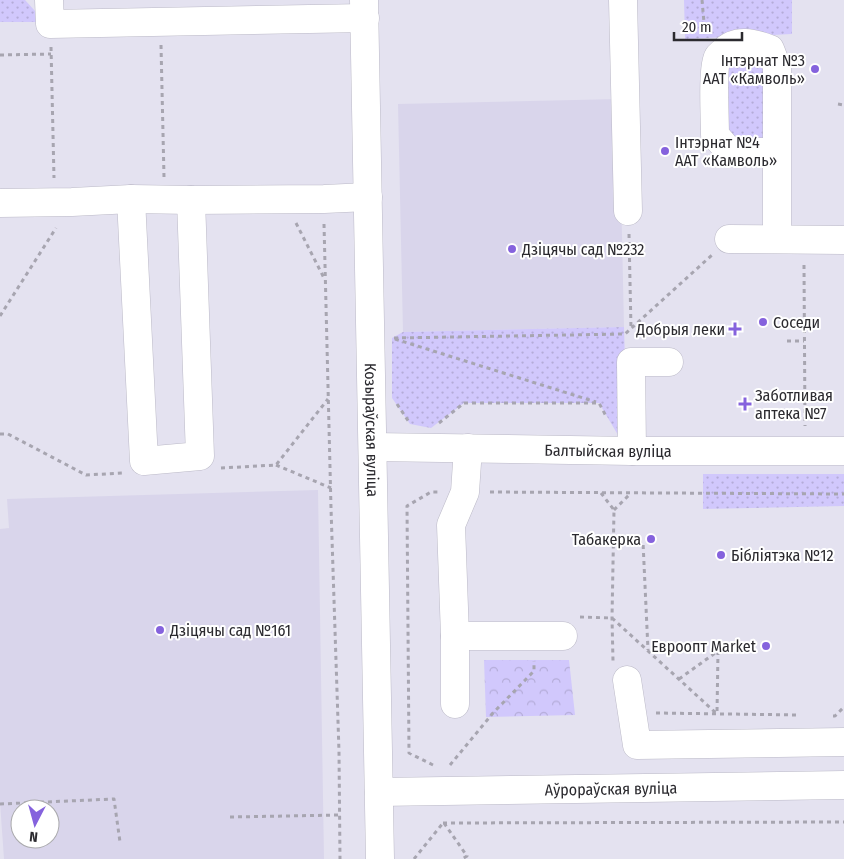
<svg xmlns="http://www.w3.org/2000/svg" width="844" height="859" font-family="'Fira Sans Condensed',sans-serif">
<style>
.built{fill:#d9d5eb;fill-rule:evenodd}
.grass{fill:url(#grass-dots)}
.park{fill:url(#park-crowns)}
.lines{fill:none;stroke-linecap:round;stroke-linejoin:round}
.minor-casing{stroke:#bbb9c7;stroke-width:29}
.path{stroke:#a7a5b0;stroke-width:3;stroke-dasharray:4 4;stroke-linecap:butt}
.minor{stroke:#fff;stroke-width:28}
.poi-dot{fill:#8562dd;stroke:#fff;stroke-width:2}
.labels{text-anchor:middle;stroke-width:4;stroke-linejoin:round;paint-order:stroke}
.poi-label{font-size:16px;fill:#2b2a2f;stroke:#fff;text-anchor:start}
.street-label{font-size:16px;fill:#2b2a2f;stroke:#fff}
</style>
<defs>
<pattern id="grass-dots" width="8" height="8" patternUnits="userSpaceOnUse" patternTransform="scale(1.25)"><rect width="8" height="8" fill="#d1c8fc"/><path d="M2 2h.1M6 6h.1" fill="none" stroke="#b4acd8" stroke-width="1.8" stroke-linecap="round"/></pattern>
<pattern id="park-crowns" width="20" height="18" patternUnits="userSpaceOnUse" patternTransform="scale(1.25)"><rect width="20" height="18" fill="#d1c8fc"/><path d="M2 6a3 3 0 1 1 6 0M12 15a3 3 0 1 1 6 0" fill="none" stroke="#b4acd8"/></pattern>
</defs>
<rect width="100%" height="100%" fill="#e4e2f0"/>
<path class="built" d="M619,99L624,327L403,332L398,104Z
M318,490L324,859H4L0,802V529L9,528L7,499ZM20,809H50V839H20Z"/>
<path class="grass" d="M0,0H25L45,22H0Z
M684,0H792V34L685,39Z
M730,52L766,53L772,147L731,145L720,77Z
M624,327L627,435H618L599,403H464L431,428L410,424L392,398V338L403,332Z
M703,474H844V506L703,509Z"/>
<path class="park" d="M484,660H569L575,715L486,717Z"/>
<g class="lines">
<g class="minor-casing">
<g id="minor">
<path d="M49,0L50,24L365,18"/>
<path id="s1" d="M364,0L380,859"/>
<path d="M623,0L628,211"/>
<path d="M131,199L144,461L200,456L191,200"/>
<path d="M0,203L72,202L131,199L191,200L324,199L368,197"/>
<path d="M729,239L844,240"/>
<path d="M777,239V67L770,49C754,43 736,38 723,52C721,54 719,55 718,57C712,66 715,121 715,135L728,150L745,152H777"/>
<path id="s2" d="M373,447L632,451H844"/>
<path d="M632,451L631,362H669"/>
<path d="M455,636H563"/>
<path d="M627,680L637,745L844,742"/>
<path d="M455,704V636L451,525L465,492L468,448"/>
<path id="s3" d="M379,792L844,785"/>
</g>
</g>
<path class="path" d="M702,0L705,34
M161,45L164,177
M51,47L54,178
M0,55L51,54
M838,104L844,105
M296,223L324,278
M324,224L331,508L339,752L340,859
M629,234L631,329
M804,265L805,426
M0,316L56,228
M394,338L625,334L712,255
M395,339L596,402
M787,341H804
M397,404L409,422
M439,423L464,403H599L606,416
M0,434H8L86,475L123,473
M276,465L331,488
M221,468L276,465L328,399
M490,492L844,494
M601,493L614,510L612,618L613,661
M614,510L631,493
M614,541L643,542L648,650
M580,617L612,618L717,714
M679,679L718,651L717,713
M656,713L799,715
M833,716H835L844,707
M433,765L409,753L407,506L431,492H438
M450,765L493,713L534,671V661
M0,804L114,799L120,842
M230,817L340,815
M443,823L844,822
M444,823L467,856L462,859
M414,859L443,823"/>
<use href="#minor" class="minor"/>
</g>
<g class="poi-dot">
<circle cx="815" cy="69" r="5"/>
<circle cx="665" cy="151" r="5"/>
<circle cx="512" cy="249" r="5"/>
<circle cx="763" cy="322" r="5"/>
<path d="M732.5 321.5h5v5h5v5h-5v5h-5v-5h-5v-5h5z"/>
<path d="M742.5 396.5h5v5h5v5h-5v5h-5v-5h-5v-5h5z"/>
<circle cx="651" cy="539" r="5"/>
<circle cx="721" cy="555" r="5"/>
<circle cx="160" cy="630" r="5"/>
<circle cx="766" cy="646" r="5"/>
</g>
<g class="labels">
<g class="poi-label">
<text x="805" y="66" text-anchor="end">Інтэрнат №3<tspan x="805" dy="18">ААТ «Камволь»</tspan></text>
<text x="675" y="148">Інтэрнат №4<tspan x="675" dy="18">ААТ «Камволь»</tspan></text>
<text x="522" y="255">Дзіцячы сад №232</text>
<text x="773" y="328">Соседи</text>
<text x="725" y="335" text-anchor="end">Добрыя леки</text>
<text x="755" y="401">Заботливая<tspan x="755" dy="18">аптека №7</tspan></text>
<text x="641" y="545" text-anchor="end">Табакерка</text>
<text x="731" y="561">Бібліятэка №12</text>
<text x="170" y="636">Дзіцячы сад №161</text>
<text x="756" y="652" text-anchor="end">Евроопт Market</text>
</g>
<g class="street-label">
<text dy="6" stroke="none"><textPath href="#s1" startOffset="430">Козыраўская вуліца</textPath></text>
<text dy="6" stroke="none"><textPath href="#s2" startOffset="235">Балтыйская вуліца</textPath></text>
<text dy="6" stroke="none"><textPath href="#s3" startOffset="232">Аўрораўская вуліца</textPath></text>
</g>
</g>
<g transform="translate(35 824) rotate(186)"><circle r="24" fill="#ffffff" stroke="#aaaaac"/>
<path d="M0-4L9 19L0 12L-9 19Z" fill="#8562dd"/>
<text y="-8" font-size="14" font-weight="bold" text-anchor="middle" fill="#2b2a2f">N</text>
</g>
<path d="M674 32v8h68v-8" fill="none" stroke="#2b2a2f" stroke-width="2.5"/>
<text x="682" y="32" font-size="15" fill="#2b2a2f" stroke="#ffffff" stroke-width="4" paint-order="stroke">20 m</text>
</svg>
